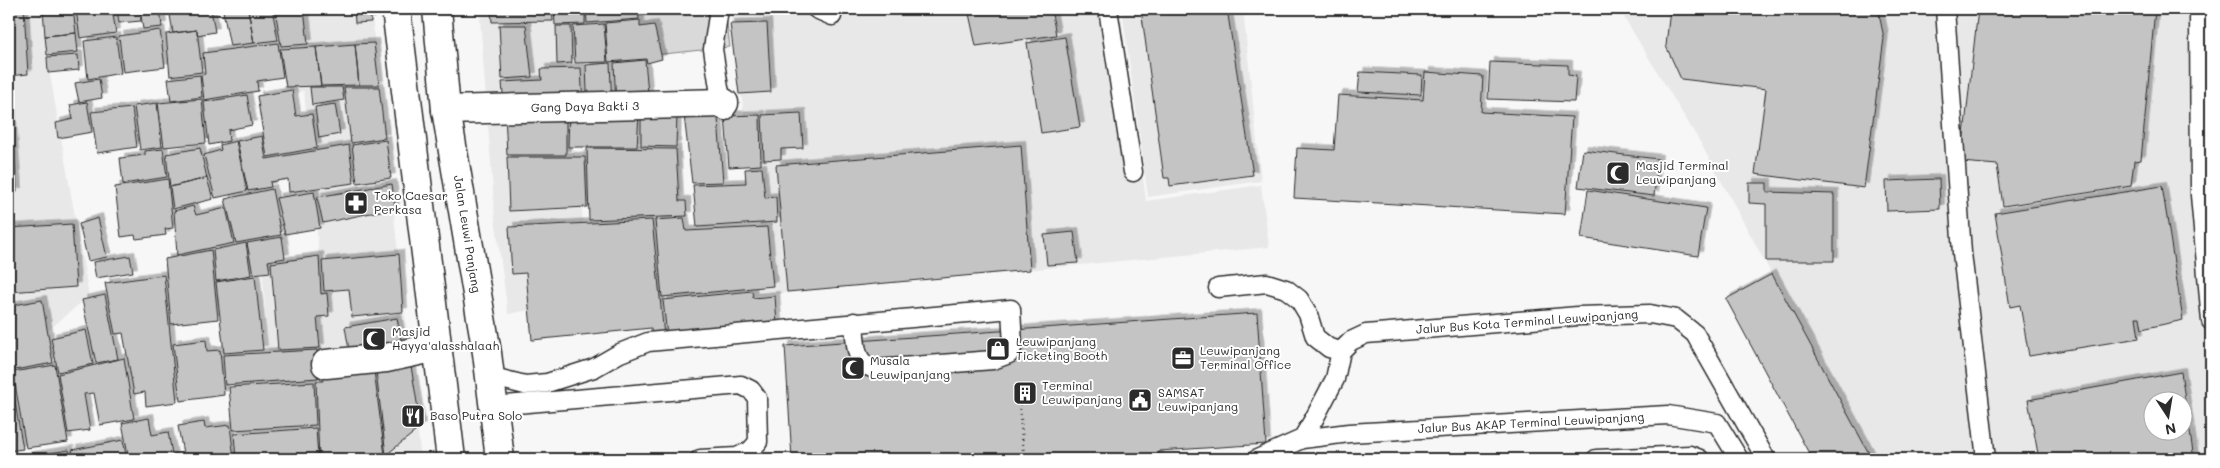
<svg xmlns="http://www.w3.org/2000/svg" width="2220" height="468" font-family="Mali,sans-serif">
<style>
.built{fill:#e8e8e8;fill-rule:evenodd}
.green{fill:#d9d9d9;stroke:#828282}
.building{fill:#c4c4c4;stroke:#2b2b2b;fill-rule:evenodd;filter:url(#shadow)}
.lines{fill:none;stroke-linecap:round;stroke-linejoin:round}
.service-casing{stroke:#2b2b2b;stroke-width:21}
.minor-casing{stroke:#2b2b2b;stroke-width:31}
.primary-casing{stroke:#2b2b2b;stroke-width:31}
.path{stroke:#2b2b2b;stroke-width:3;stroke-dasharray:1 4;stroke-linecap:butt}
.service{stroke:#fff;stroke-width:18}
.minor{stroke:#fff;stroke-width:28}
.primary{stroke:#fff;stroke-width:28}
.labels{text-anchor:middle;stroke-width:4;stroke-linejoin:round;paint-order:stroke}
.street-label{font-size:12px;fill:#2b2b2b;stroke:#fff}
.poi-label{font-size:12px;fill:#2b2b2b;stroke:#fff;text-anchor:start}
</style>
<defs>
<filter id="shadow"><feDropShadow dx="4.5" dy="-4.5" stdDeviation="0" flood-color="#0004"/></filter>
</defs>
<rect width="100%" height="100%" fill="#f7f7f7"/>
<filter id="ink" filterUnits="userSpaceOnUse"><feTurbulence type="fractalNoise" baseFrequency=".02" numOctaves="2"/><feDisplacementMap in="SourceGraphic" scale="10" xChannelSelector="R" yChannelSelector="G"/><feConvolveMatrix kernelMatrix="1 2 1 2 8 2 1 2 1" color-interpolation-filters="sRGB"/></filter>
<g filter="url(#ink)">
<path class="built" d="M9,9H61L64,54L47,58L89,296L39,338L9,349Z
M302,9H371L421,459H328L317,381L270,383L262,262L319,254L304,91L289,93L284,50L306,47Z
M482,9H574L575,24L559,26L589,269L540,308L508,314L495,218L480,19Z
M730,9H1120L1146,201L1261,185L1269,247L543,316L593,275L584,150L680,149L682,232L759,229Z
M1122,9H1243L1261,181L1148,197Z
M1619,9H2211V459H1872L1700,142ZM2152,400H2182V430H2152Z"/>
<path class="green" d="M636,9H725L730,47L644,56Z"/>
<path class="building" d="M9,9H24L28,74L9,76Z
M43,9H73L76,33L45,36Z
M76,9H112L116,33L80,38Z
M117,9H140L141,21L119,23Z
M140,9H160L162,27L143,29Z
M169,9H211L215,32L197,35V30L173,33Z
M234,9H248L254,43L230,46L223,11Z
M248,9H272L278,40L254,43Z
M275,9H304L308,44L281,46Z
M354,9H370L371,22L355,23Z
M491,9H552L553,21L492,22Z
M554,9H585V24L555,25Z
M586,9H638L639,19L587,23Z
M968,9H1051L1056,35L976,46Z
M1141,9H1227L1253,175L1170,186L1169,178H1164Z
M1670,9H1878L1884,38L1864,188L1755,174L1766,89L1681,79L1666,46Z
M1978,9H2155L2141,160L2134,161L2131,186L2003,206L1997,165L1961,162Z
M640,20V27L654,25L662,59L647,63L646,59L608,62L605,23Z
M767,23L771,92L739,94L730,24Z
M604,24L607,62L575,63L573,26Z
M499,25H526L532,77L502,79Z
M556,26H571L572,63L557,64Z
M160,30L165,67L123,72L119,36Z
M197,30L202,72L170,76L166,34Z
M76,33L78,52L47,55L45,36Z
M116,37L121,73L88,79L84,41Z
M1065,37L1080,127L1041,133L1027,43Z
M278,43L283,77L257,81L258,91L204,100L201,75L205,74L203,53Z
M374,43L379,85H359L355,44Z
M355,44L359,85L321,86L316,47Z
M316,47L321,86L286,87L280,49Z
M78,55L79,70L48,73L47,57Z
M645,60L649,104L616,106L614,63Z
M1490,62L1568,65V75L1576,76L1574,102L1488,99Z
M610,63L612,106H592L590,91H587L586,65Z
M581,68L583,107L504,106L502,82L542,80L541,69Z
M1360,72L1422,75L1421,95L1358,92Z
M1425,72L1483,76L1481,112L1572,117L1565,214L1294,198L1297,148L1334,150L1338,95L1423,100Z
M200,75L202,97L171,101L168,79Z
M99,79L102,98L79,102L75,83Z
M310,87H342L344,100L312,105Z
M344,87H379L385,138L351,143Z
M9,88L17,192L9,193Z
M292,90L296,116L312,114L317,148L267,157L257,96Z
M247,95L252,125L228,130L229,141L209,145L204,102Z
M202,99L206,143L164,147L158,103Z
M87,102L92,132L58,138L56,123L73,119L70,105Z
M157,103L162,147L140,150L134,106Z
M335,104L340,134L319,138L315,107Z
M717,106L723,182L692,183L684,115Z
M132,108L137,147L97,153L91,112Z
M505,112L566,113V155H507Z
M569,112L639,113L637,147H568Z
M641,113L677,114L676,147L641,146Z
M801,113L803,148L781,149V159L764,160L762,115Z
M760,115L761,165L729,167L725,116Z
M262,136L266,159L349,145L354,183L289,192L288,179L270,182L271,187L248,191L237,141Z
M386,140L391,178L357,183L352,145Z
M236,141L247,191L215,198L204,155L221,150L220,145Z
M1021,145L1030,270L787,292L776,165Z
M200,148L207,178L170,187L166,154Z
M587,148L676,149L679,201H686L687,216L589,220Z
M163,149L167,177L123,184L120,158L145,155V151Z
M1583,150L1658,159L1654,196L1578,187Z
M507,157H585L587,207L509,211Z
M762,168L765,198L776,197L777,222L697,227L693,185L746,183L745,169Z
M207,178L213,199L173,209L170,187Z
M168,179L173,228L165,229L166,235L136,239L135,235L121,237L115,187Z
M1939,179L1940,209L1887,211L1886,181Z
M1749,183H1767V192L1834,194V261H1766V204L1749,203Z
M392,184L395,208L323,223L317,197Z
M2162,186L2183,320L2142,329L2140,317H2136L2139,338L2029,356L2020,305L2010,307L1995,213Z
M272,189L281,235L236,243L225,199Z
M1588,190L1706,208L1698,256L1581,238Z
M314,192L320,228L285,234L276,198Z
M193,206L196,215L226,208L234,243L177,255L174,211Z
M98,218L107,257L88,261L79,224Z
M684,218L686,231L767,227L773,286L662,297L655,220Z
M652,220L664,336L652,338L651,328L532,340L526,273L512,274L509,227Z
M72,224L76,287L9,292V228Z
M1074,232L1078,263L1047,265L1044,235Z
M282,237L285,258L268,261L270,272L253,274L247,243Z
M246,243L251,275L216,281L213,250Z
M211,250L218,319L171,324L165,259Z
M399,254L403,312L352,317L349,289L324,291L322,261Z
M130,256L133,272L96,278L93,262Z
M319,256L321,294L327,293L329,316L317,317L320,348L278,350L271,263Z
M1772,274L1872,459H1812L1726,299Z
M164,275L177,402L146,406L145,392L134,394L123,333L115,334L105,283Z
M255,276L263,350L224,353L216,282Z
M752,291L753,298L775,296L777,324L667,336L663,300Z
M105,295L118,359L96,363L82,300Z
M42,300L53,363L9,371V306Z
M1257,313L1266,444L1159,451V459H792L785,346Z
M397,318L403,352L351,361L345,327Z
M86,330L93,364L58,372L51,338Z
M206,340L207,351L220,350L224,395L180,401L173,344Z
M317,350L318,378L225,385L223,355Z
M124,358L134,419L100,425L94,393L84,394L90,430L68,433L58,374Z
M410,360L421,427L386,455L375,363Z
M373,363L385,456L383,459H319L316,381H323V365Z
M55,365L68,442L26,448L13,372Z
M2181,372L2194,459H2039L2028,400ZM2152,400H2182V430H2152Z
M9,373H10L23,449L9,451Z
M314,382L316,425L233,430L229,387Z
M149,418L152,435L168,432L173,459H129L122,423Z
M204,422L205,428L230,425L234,459H184L178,426Z
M316,428L318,459H236L234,434Z
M123,440L127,459H74L72,450Z
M69,450L71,459H24V457Z"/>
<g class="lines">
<g class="service-casing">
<path id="service" d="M719,9L713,49L719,88L725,111
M816,9L832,16
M1108,9L1133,172
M1945,9L1962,253L1986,459
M2199,9L2200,195L2211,321
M1218,288L1267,283L1286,289L1299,299L1308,314L1315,337L1329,348L1341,351
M489,376L525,385L547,383L594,368L620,353L648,342L1011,309L1013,346L1009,354L993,360L875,369C853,364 856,341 854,322
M493,406L741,385L751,390L757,398L758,442L750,451L737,457L700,459
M1302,439L1314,419L1335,379L1341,351L1351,341L1366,334L1578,316L1650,314L1676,319L1695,334L1766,459
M1257,459L1302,439L1349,433L1668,415L1717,423L1739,459
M1596,459L1690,455L1700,459"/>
</g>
<g class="minor-casing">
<path id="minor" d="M446,110L724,103
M326,364L386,358L437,347"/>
</g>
<g class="primary-casing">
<path id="primary" d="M396,9L451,459
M437,9L446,110L487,353L500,459"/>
</g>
<path class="path" d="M1019,399L1024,459"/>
<use href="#service" class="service"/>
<use href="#minor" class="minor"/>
<use href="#primary" class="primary"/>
</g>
</g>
<defs>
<g id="mosque-square" transform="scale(1.25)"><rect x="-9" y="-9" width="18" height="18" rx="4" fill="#2b2b2b" stroke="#fff"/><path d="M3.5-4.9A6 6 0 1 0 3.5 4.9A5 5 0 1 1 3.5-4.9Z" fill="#fff"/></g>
<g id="pharmacy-square" transform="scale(1.25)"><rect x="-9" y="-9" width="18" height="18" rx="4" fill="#2b2b2b" stroke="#fff"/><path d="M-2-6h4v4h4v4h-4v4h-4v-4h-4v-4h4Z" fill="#fff"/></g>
<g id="shop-square" transform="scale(1.25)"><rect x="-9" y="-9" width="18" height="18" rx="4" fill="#2b2b2b" stroke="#fff"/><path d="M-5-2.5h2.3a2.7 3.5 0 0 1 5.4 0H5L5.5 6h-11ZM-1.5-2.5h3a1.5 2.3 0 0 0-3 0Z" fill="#fff"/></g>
<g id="office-square" transform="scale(1.25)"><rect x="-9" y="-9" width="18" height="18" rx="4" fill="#2b2b2b" stroke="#fff"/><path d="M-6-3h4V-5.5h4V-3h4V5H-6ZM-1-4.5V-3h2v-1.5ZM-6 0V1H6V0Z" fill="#fff"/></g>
<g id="building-square" transform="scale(1.25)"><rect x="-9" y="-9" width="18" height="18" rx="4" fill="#2b2b2b" stroke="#fff"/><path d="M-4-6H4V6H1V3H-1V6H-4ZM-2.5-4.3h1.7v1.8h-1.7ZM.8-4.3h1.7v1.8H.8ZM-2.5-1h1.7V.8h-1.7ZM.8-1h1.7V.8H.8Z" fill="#fff"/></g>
<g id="civic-square" transform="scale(1.25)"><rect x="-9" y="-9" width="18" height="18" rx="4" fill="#2b2b2b" stroke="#fff"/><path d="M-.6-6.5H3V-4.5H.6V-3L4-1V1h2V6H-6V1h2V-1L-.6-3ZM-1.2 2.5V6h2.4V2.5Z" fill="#fff"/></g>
<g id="restaurant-square" transform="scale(1.25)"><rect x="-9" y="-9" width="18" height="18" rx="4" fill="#2b2b2b" stroke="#fff"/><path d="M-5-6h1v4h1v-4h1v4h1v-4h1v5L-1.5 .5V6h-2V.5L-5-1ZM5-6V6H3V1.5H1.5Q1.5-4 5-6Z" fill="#fff"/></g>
</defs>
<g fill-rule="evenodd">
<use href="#mosque-square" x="1618" y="173"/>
<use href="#pharmacy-square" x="356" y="203"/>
<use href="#mosque-square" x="374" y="339"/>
<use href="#shop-square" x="998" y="349"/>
<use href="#office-square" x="1183" y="358"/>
<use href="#mosque-square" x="853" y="368"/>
<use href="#building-square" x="1025" y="393"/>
<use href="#civic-square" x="1140" y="400"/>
<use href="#restaurant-square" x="413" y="416"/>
</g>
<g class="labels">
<g class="street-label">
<text transform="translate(585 107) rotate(-1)" y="4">Gang Daya Bakti 3</text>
<text transform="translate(467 234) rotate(81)" y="4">Jalan Leuwi Panjang</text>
<text transform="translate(1527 322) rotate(-4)" y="4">Jalur Bus Kota Terminal Leuwipanjang</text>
<text transform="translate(1531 423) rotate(-3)" y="4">Jalur Bus AKAP Terminal Leuwipanjang</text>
</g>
<g class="poi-label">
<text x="1636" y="170">Masjid Terminal<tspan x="1636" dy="14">Leuwipanjang</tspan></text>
<text x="374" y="200">Toko Caesar<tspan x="374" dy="14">Perkasa</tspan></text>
<text x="392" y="336">Masjid<tspan x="392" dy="14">Hayya'alasshalaah</tspan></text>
<text x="1016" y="346">Leuwipanjang<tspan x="1016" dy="14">Ticketing Booth</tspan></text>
<text x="1200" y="355">Leuwipanjang<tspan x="1200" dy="14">Terminal Office</tspan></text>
<text x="870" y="365">Musala<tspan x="870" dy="14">Leuwipanjang</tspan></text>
<text x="1042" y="390">Terminal<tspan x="1042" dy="14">Leuwipanjang</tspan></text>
<text x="1158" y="397">SAMSAT<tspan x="1158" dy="14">Leuwipanjang</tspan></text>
<text x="430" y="420">Baso Putra Solo</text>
</g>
</g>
<rect width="2220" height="468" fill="none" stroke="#fff" stroke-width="30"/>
<rect x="15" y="15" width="2190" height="438" fill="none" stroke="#2b2b2b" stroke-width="2" filter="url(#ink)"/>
<g transform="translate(2168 416) rotate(168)"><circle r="24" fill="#ffffff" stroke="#aaaaaa"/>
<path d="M0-4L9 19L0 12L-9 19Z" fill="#2b2b2b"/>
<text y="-8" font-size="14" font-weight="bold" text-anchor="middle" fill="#2b2b2b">N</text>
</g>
</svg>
